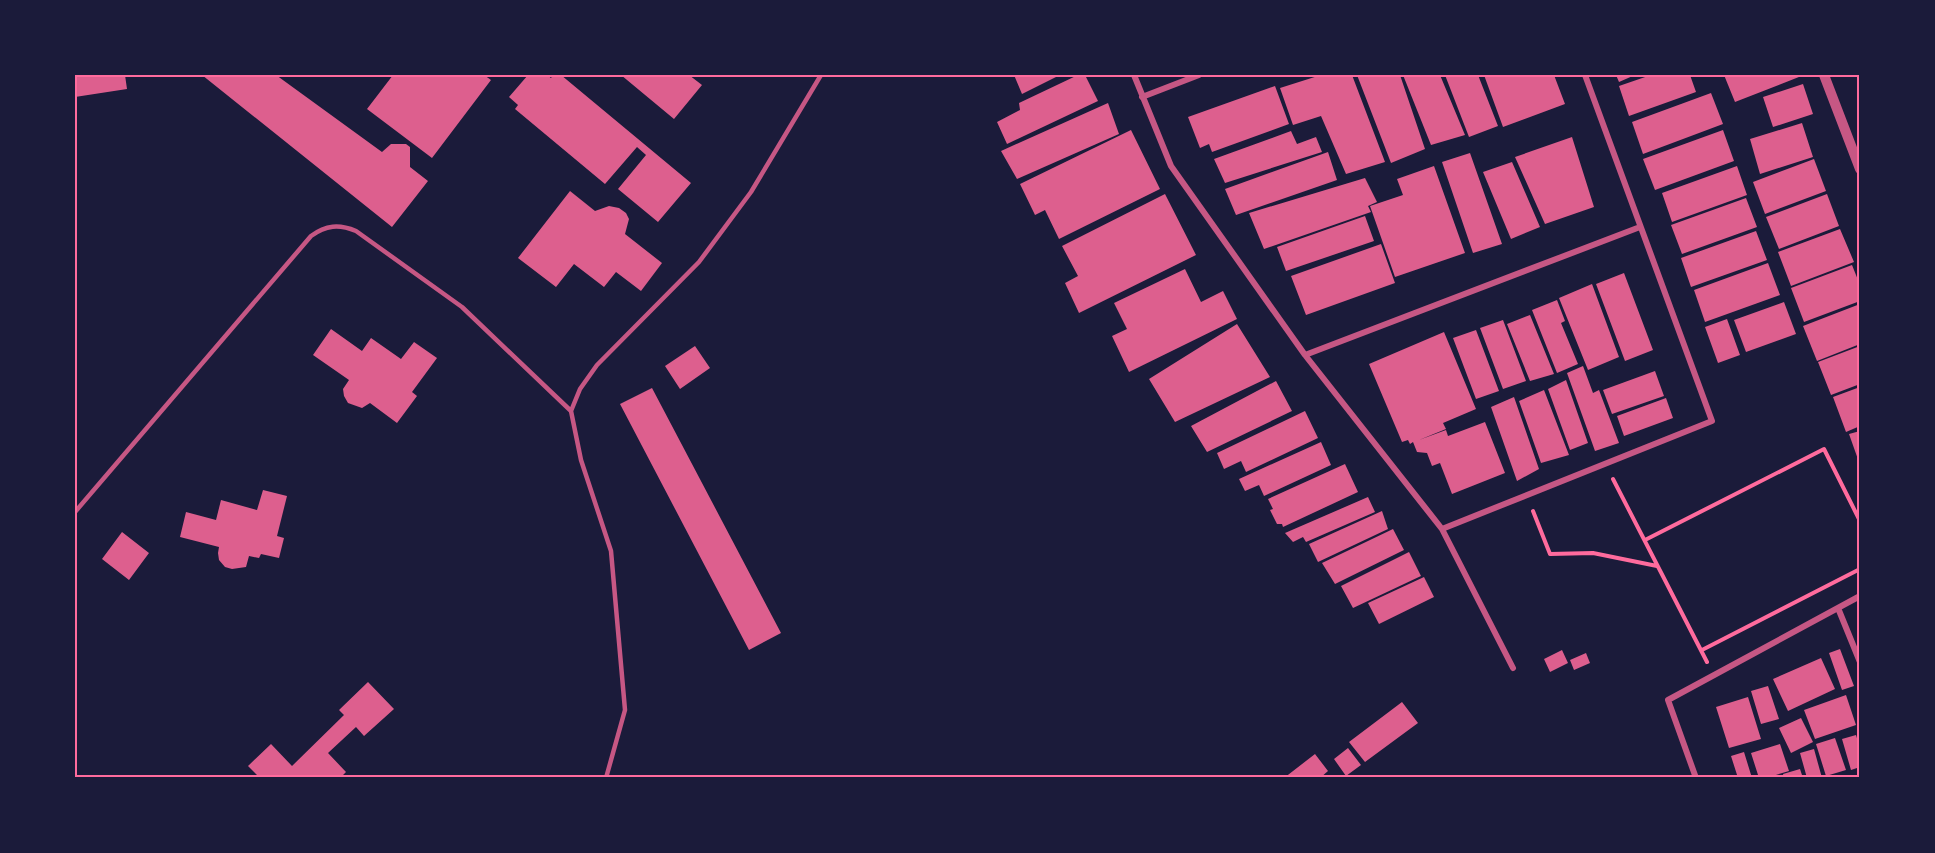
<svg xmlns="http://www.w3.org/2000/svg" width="1935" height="853" font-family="Barlow,sans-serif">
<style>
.building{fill:#dd5f8e}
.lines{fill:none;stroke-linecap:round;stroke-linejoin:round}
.path{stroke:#ff6b9d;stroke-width:4}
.service{stroke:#c65784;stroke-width:4.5}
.minor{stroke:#c65784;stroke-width:6}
.tertiary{stroke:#c65784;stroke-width:10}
.neatline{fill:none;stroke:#ff6b9d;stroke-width:2}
</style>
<rect width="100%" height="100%" fill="#1b1b3a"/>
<path class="building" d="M75,75H125L127,89L75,97Z
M202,75H276L382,152L391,144H406L410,147V167L428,181L392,227Z
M393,75H484L491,80L432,158L367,109Z
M528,75H547L551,78L553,75H561L691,183L658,222L618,189L646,155L637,147L605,184L515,109L518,105L509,97Z
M621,75H689L702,85L674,119Z
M1014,75H1060L1022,94Z
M1078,75H1085L1098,101L1007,144L997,122L1020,110L1019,103Z
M1321,75H1352L1385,162L1346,174L1321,116L1293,125L1280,88Z
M1357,75H1400L1425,149L1391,163Z
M1403,75H1440L1465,135L1431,145Z
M1445,75H1478L1498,126L1469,137Z
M1484,75H1554L1565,104L1503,127Z
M1616,75H1635L1619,82Z
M1651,75H1690L1696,92L1629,116L1619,86Z
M1724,75H1804L1735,102Z
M1803,84L1813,114L1773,127L1763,97Z
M1275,86L1289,124L1212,152L1209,144L1200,148L1188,117Z
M1711,93L1723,124L1643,154L1632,122Z
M1108,103L1119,134L1017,179L1001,151Z
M1802,123L1813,157L1760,174L1750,139Z
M1131,130L1160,189L1059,239L1045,210L1035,215L1020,184Z
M1723,130L1734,161L1655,190L1643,159Z
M1291,131L1297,144L1316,137L1322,152L1225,183L1214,159Z
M1572,137L1594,207L1545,224L1515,157Z
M1328,152L1337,180L1236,215L1225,189Z
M1470,153L1502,244L1473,253L1442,162Z
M1814,159L1826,191L1765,214L1753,182Z
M1512,162L1540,227L1511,239L1483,172Z
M1434,166L1465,253L1395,277L1370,206L1403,195L1397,179Z
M1737,166L1747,195L1672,222L1662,193Z
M1365,178L1377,202L1368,206L1371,212L1264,249L1249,213Z
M570,191L595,211L609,206L619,208L626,213L629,219L625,234L662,263L641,291L616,272L604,287L574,264L556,287L518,258Z
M1165,194L1196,255L1079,313L1065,283L1078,276L1062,246Z
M1827,194L1839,226L1779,249L1766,217Z
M1746,198L1757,227L1682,254L1671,225Z
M1365,216L1374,241L1286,271L1277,247Z
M1840,229L1854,262L1791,286L1778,252Z
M1756,231L1767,260L1691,287L1681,258Z
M1381,244L1395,283L1306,315L1291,276Z
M1768,263L1780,295L1705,322L1694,290Z
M1852,265L1860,285V301L1804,322L1791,288Z
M1185,269L1201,302L1223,291L1237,319L1129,372L1112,336L1127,329L1114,303Z
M1624,273L1653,350L1625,361L1596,284Z
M1592,284L1619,357L1588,370L1559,298Z
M1557,300L1565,321L1561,323L1578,364L1557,373L1532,310Z
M1784,302L1796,334L1746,352L1734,320Z
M1860,304V344L1817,361L1803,326Z
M1530,315L1554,374L1530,381L1507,324Z
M1727,319L1740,355L1718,363L1705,327Z
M1503,320L1526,381L1503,389L1480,328Z
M1237,324L1270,377L1175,422L1149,379Z
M331,329L362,351L371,338L401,359L414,342L437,358L412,392L417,396L397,423L370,403L362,408L348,403L344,396L343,389L349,380L313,355Z
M1476,330L1499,391L1476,399L1453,338Z
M1444,332L1476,409L1443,423L1446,429L1419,440L1446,430L1448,436L1485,422L1505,473L1452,494L1440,463L1432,466L1427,453L1417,452L1413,442L1410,444L1408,440L1402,442L1369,364Z
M695,346L710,368L680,389L665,366Z
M1860,346V384L1831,395L1818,362Z
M1583,366L1593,393L1599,390L1619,443L1595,451L1567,373Z
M1655,371L1664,396L1612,414L1603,390Z
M1566,380L1588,443L1570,450L1548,389Z
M1276,381L1292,411L1207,452L1191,426Z
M1860,387V426L1846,432L1833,397Z
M652,388L781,633L749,650L620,404Z
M1544,390L1569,455L1541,463L1519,401Z
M1514,397L1539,469L1517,481L1491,407Z
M1666,398L1673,418L1624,436L1617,416Z
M1305,411L1318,438L1246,472L1241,461L1224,469L1217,453Z
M1860,431V465L1849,434Z
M1321,442L1331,465L1264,496L1259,485L1245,491L1239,479Z
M1345,464L1358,492L1283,527L1282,524H1277L1270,510L1273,509L1268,499Z
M263,490L287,496L277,536L284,538L279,558L261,554L259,558L249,556L246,567L232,569L225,567L219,560L218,553L219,547L180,537L186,512L216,520L221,500L257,510Z
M1368,497L1375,512L1306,542L1303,537L1293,542L1285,533Z
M1382,511L1388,529L1318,562L1309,544Z
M1393,529L1404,550L1335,584L1322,563Z
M122,532L149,553L129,580L102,559Z
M1409,552L1421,576L1353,608L1341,586Z
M1424,577L1434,597L1379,624L1368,603Z
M1840,649L1854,686L1842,690L1829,653Z
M1562,650L1568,663L1550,672L1544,659Z
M1586,653L1590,663L1574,670L1570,660Z
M1821,658L1835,689L1788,711L1773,679Z
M368,682L394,709L364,736L356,727L328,753L346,772L340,778H260L248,766L271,744L292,766L344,715L339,710Z
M1768,686L1779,719L1761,724L1751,691Z
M1846,695L1856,725L1815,739L1804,710Z
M1748,697L1761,739L1729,748L1716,707Z
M1402,702L1418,723L1365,762L1349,742Z
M1801,718L1813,742L1791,753L1779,728Z
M1856,735L1860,748V767L1851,770L1842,739Z
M1835,738L1846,770L1826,776L1816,744Z
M1780,744L1789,771L1766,778H1759L1751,753Z
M1348,748L1361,765L1346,776L1334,759Z
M1814,749L1822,778H1807L1800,753Z
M1744,752L1752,778H1738L1731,756Z
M1315,754L1328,771L1320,778H1284Z
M1800,769L1803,778H1784L1783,774Z"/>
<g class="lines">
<path class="path" d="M1613,479L1707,662
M1533,511L1550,554L1593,553L1657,566
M1645,540L1824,449L1860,521
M1702,650L1860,569"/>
<path class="service" d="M75,512L311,236C326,225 339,224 356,231L462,307L571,411
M606,778L625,710L611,551L581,460L571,411L580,389L597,365L699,262L751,192L821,75"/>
<path class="minor" d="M1134,75L1171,166L1305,355L1442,529L1513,668
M1142,97L1199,75
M1305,355L1640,227
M1442,529L1712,421L1585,75
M1838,608L1860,662
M1696,778L1668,700L1860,596"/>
<path class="tertiary" d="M1824,75L1860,169"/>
</g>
<rect width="1935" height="853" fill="none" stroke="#1b1b3a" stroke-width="153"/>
<rect x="76" y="76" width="1782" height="700" class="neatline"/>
</svg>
